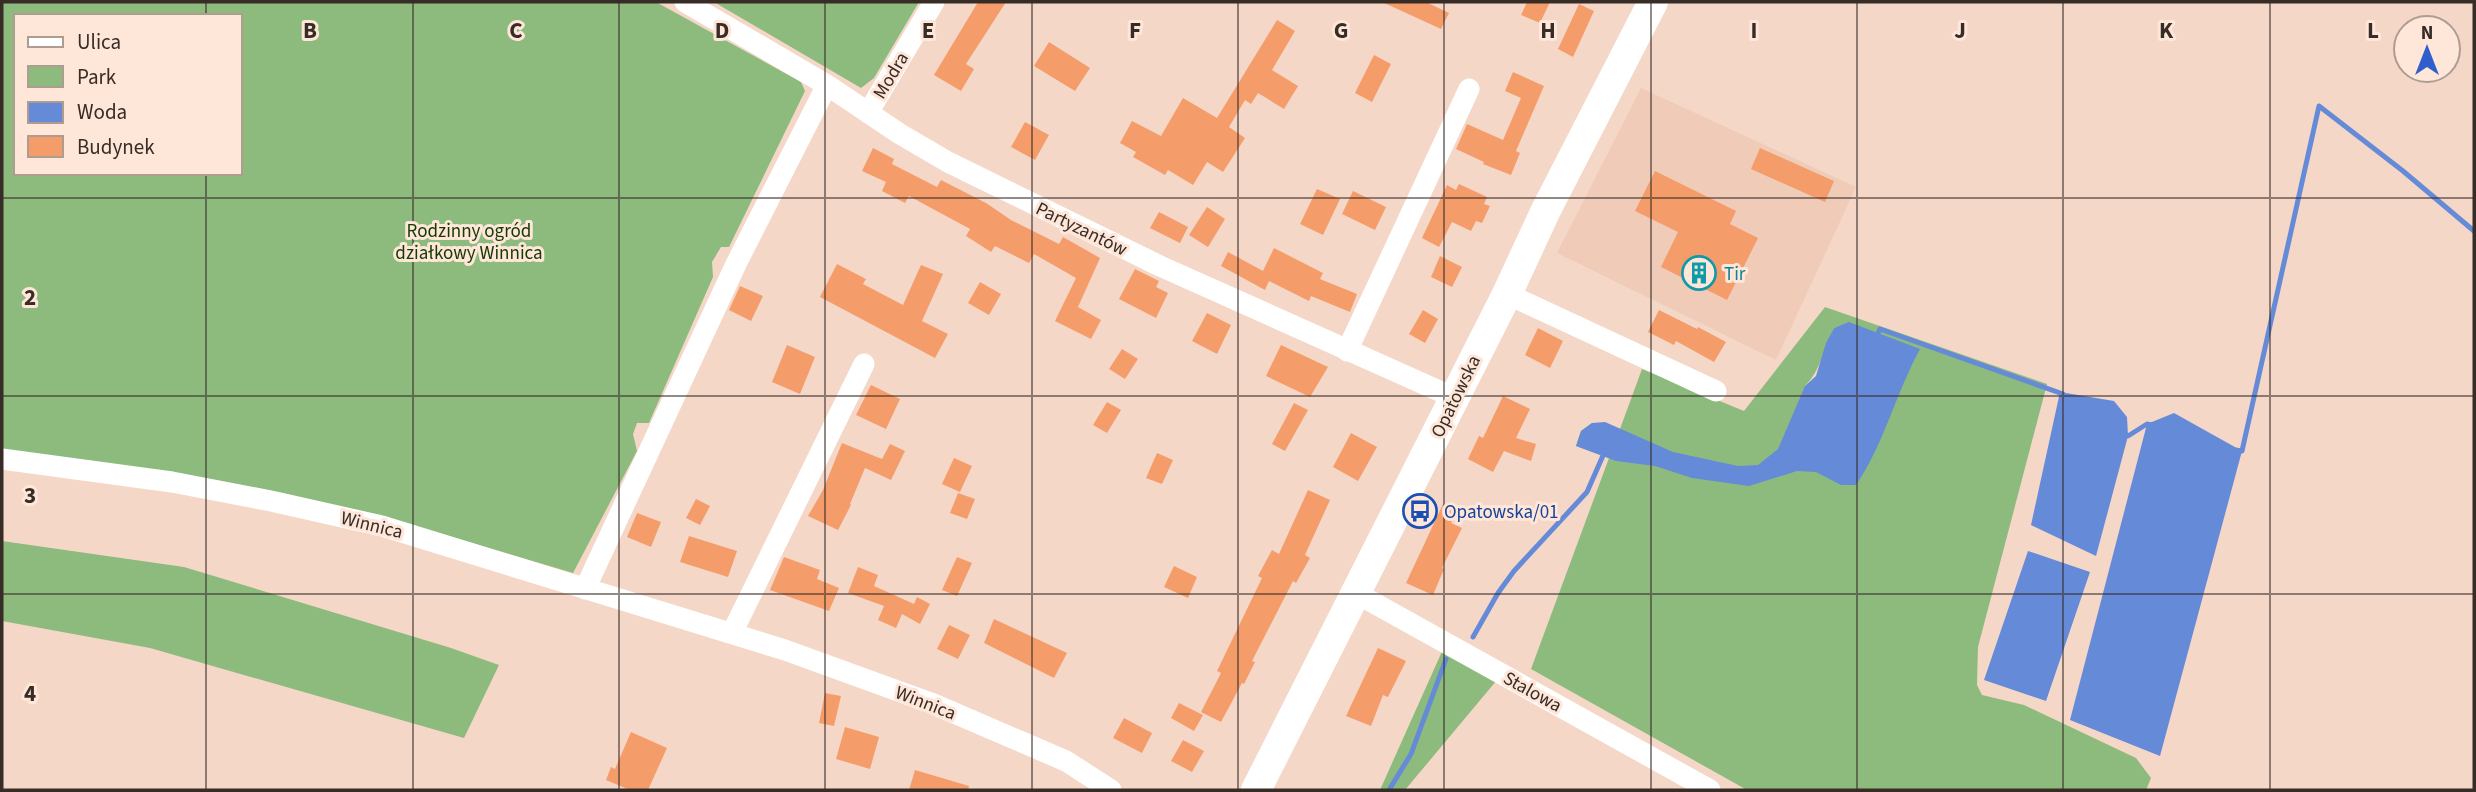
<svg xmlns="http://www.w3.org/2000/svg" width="2476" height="792" font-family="'Source Sans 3',sans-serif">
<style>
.built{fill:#efcbb8}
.green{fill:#8dbb7e;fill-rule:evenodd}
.water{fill:#658ad7}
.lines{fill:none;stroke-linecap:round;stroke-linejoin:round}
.stream{stroke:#658ad7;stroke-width:5}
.building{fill:#f49d6b}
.street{stroke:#fff;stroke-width:21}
.secondary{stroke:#fff;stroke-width:30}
.grid{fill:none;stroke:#372c26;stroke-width:2;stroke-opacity:0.55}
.labels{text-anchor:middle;stroke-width:6;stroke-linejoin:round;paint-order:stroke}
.street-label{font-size:19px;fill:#372c26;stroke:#fee6d9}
.park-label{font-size:19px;fill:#143a02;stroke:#fee6d9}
.culture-label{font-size:19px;fill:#0d838f;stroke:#fee6d9;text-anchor:start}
.transit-label{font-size:19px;fill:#164399;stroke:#fee6d9;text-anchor:start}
.grid-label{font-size:23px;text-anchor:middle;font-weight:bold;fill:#372c26;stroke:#fee6d9;stroke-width:6;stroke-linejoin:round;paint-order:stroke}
</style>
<rect width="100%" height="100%" fill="#f5d7c8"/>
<path class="built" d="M1641,88L1856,187L1776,360L1557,253Z"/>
<path class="green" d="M2,2H656L801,82L805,91L729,247H721L712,262L713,277L649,423H637L633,434L637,451L573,573L385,517L2,453ZM16,16H240V173H16Z
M714,2H919L874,78L861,88Z
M1825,307L2047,384L1978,647L1977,685L1982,695L2024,705L2136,758L2151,778L2146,790H1747L1531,669L1609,458L1576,446L1581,431L1592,423L1620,429L1642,369L1744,411ZM1849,323L1825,454L1805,386C1821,370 1824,348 1834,328Z
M2,541L184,567L451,648L499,665L464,738L150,648L2,621Z
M1444,647L1497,680L1405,790H1380Z"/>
<path class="water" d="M1849,322L1920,349C1896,393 1884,444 1856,485H1841L1816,472L1797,471L1749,486L1692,478L1655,466L1616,461L1576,446L1581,431L1592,423L1605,422L1673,452L1738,466L1758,465L1778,449L1805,386L1816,376L1826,343L1834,328Z
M2060,392L2114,401L2127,417L2128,436L2096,556L2031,525Z
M2174,413L2242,451L2160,756L2070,720L2147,424Z
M2028,551L2090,572L2046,701L1984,680Z"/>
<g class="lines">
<path class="stream" d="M1876,337L1880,329L2063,394
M2125,434L2128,436L2147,424L2152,425
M2235,450L2242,451L2319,106L2403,171L2474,231
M1473,637L1498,593L1514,571L1587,492L1605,451
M1389,790L1411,754L1446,659"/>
</g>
<path class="building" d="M978,2H1006L966,64L974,69L961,91L934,75Z
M1382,2H1426L1449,13L1441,29Z
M1527,2H1550L1540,23L1521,15Z
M1579,4L1594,11L1573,57L1558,49Z
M1277,20L1295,31L1272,70L1298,86L1284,109L1258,93L1251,104L1245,100L1229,127L1245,138L1223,172L1207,162L1193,185L1168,170L1165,175L1133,157L1136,152L1120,143L1132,121L1161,136L1183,98L1217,118Z
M1049,42L1090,68L1075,91L1034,66Z
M1374,55L1391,64L1372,102L1355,93Z
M1513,72L1544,86L1516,151L1520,153L1511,175L1483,164L1484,162L1456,149L1467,124L1503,140L1521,98L1505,91Z
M1025,122L1049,135L1035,160L1011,147Z
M873,148L894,159L892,164L937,187L941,180L986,203L1011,220L1059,244L1063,237L1100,258L1078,307L1101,320L1091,339L1055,321L1076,278L1034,254L1029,263L995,246L991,252L966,236L970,229L909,196L905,203L882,191L886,182L862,171Z
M1760,148L1834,181L1825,202L1751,169Z
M1655,171L1736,211L1730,224L1758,238L1727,300L1661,267L1678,232L1635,211Z
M1459,184L1487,197L1484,204L1490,206L1482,223L1476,221L1471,231L1452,222L1439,247L1422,238L1447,185L1456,190Z
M1317,189L1340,199L1323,235L1300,224Z
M1353,191L1386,207L1375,230L1342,214Z
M1207,207L1225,219L1208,247L1189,235Z
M1159,212L1188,227L1180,243L1150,228Z
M1274,248L1323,273L1320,279L1357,294L1350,312L1311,296L1309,301L1269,281L1265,290L1221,266L1228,252L1263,271Z
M1440,256L1462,267L1452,287L1431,277Z
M837,264L866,279L863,284L903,305L921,265L943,274L922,321L948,334L935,358L820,297Z
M1135,269L1159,281L1156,287L1168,293L1156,318L1119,299Z
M980,282L1001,294L989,315L968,303Z
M740,286L763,296L751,321L729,310Z
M1423,310L1438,319L1425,343L1409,334Z
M1659,310L1697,329L1698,327L1726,342L1714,362L1676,341L1674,345L1648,332Z
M1207,313L1231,325L1217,354L1192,341Z
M1538,328L1563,341L1550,368L1525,355Z
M787,345L815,357L800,394L772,382Z
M1281,345L1328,367L1310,397L1266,376Z
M1122,349L1138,359L1125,379L1109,369Z
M871,385L900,399L886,429L856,415Z
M1503,396L1530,409L1516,438L1536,444L1531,461L1504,451L1493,472L1468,459L1479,436L1483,438Z
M1107,402L1121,410L1107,433L1093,425Z
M1294,403L1308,410L1285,451L1272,444Z
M1351,433L1377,447L1358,481L1333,467Z
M842,443L882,459L890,444L905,451L891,480L865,468L850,504L851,505L838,530L808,516L823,490Z
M1157,453L1173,460L1162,484L1146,478Z
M954,458L972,466L960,492L942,484Z
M1308,490L1330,500L1305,555L1310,558L1296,583L1293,581L1252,661L1255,662L1244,684L1242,683L1221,722L1201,712L1221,673L1217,671L1262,578L1258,576L1272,550L1279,554Z
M958,493L975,499L967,519L950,513Z
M696,499L710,506L700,525L686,518Z
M1443,504L1457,511L1451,523L1462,528L1442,568L1444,569L1433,595L1406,583Z
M637,513L661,522L651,547L627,537Z
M689,536L737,551L728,577L680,562Z
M784,557L820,570L817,579L839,588L829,611L770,590Z
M957,557L972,563L957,596L942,590Z
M1174,566L1197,577L1188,598L1164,587Z
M858,567L878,575L874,586L914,604L917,597L930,604L920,624L902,614L896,628L878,620L884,606L848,593Z
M994,619L1067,653L1054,678L984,643Z
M949,625L970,635L958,659L937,649Z
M1378,648L1406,661L1388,697L1383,695L1371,726L1346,716Z
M825,693L841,696L834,726L819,723Z
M1179,703L1203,715L1194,731L1171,718Z
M1124,718L1152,733L1142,753L1113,738Z
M845,727L879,737L870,769L836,759Z
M631,732L667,748L648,790H630L606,780L611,767L615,769Z
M1183,740L1204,751L1192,772L1171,761Z
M915,770L969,786L968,790H909Z"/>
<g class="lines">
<path class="street" d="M685,2L827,85L900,134L948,162L1160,266L1455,398
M868,113L934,2
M1507,294L1716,391
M1347,351L1469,89
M2,459L172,482L271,501L382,526L785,650L931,703L1066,761L1111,790
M585,589L736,264L827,85
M1356,593L1710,790
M732,633L864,364"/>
<path class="secondary" d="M1256,790L1507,294L1546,210L1653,2"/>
</g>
<path class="grid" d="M206,2V16M413,2V790M619,2V790M825,2V790M1032,2V790M1238,2V790M1444,2V790M1651,2V790M1857,2V790M2063,2V790M2270,2V790M206,173V790M2,198H2474M2,396H2474M2,594H2474"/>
<defs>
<g id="building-ring" transform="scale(1.75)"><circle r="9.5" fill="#fee6d9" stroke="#0f9aa8" stroke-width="1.5"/><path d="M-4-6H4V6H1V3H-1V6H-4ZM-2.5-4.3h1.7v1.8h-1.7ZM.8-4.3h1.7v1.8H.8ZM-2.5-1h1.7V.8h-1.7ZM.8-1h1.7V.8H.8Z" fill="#0f9aa8"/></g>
<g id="bus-ring" transform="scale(1.75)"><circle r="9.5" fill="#fee6d9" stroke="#1a4fb4" stroke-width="1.5"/><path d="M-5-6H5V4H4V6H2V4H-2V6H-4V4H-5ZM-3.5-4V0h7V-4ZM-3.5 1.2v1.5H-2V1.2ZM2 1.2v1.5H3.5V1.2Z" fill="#1a4fb4"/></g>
</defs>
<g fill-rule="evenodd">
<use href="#building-ring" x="1699" y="273"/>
<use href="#bus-ring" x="1420" y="511"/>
</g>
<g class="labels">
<g class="street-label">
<text transform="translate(890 75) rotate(-59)" y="7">Modra</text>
<text transform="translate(1082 228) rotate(26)" y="7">Partyzantów</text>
<text transform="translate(1455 396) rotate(-64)" y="7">Opatowska</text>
<text transform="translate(372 524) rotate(14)" y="7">Winnica</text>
<text transform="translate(1533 691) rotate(29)" y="7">Stalowa</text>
<text transform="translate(926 702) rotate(21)" y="7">Winnica</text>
</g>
<g class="park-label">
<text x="469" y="237">Rodzinny ogród<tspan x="469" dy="22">działkowy Winnica</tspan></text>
</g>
<g class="culture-label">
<text x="1724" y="280">Tir</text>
</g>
<g class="transit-label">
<text x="1444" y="518">Opatowska/01</text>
</g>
</g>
<g class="grid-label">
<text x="310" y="38">B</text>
<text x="516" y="38">C</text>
<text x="722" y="38">D</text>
<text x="928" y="38">E</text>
<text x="1135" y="38">F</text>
<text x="1341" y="38">G</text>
<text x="1548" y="38">H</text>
<text x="1754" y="38">I</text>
<text x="1960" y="38">J</text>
<text x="2166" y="38">K</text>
<text x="2373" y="38">L</text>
<text x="30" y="305">2</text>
<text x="30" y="503">3</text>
<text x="30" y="701">4</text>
</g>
<rect width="2476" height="792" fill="none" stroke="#372c26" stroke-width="7"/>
<rect x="14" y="14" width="228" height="161" fill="#fee6d9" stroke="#ae9c91" stroke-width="2"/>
<rect x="28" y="37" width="35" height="10" fill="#ffffff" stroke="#ae9c91" stroke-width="2"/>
<text x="77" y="49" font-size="21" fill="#372c26">Ulica</text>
<rect x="28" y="66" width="35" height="21" fill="#8dbb7e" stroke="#ae9c91" stroke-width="2"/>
<text x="77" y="84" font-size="21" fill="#372c26">Park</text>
<rect x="28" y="102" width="35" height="21" fill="#658ad7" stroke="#ae9c91" stroke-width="2"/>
<text x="77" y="119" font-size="21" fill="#372c26">Woda</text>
<rect x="28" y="136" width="35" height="21" fill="#f49d6b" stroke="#ae9c91" stroke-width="2"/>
<text x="77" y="154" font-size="21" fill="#372c26">Budynek</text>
<g transform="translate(2427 49)"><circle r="33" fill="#fee6d9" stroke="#ae9c91" stroke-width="2"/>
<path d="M0-5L12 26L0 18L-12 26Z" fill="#305ecd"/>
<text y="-10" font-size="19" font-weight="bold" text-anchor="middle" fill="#372c26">N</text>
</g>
</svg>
